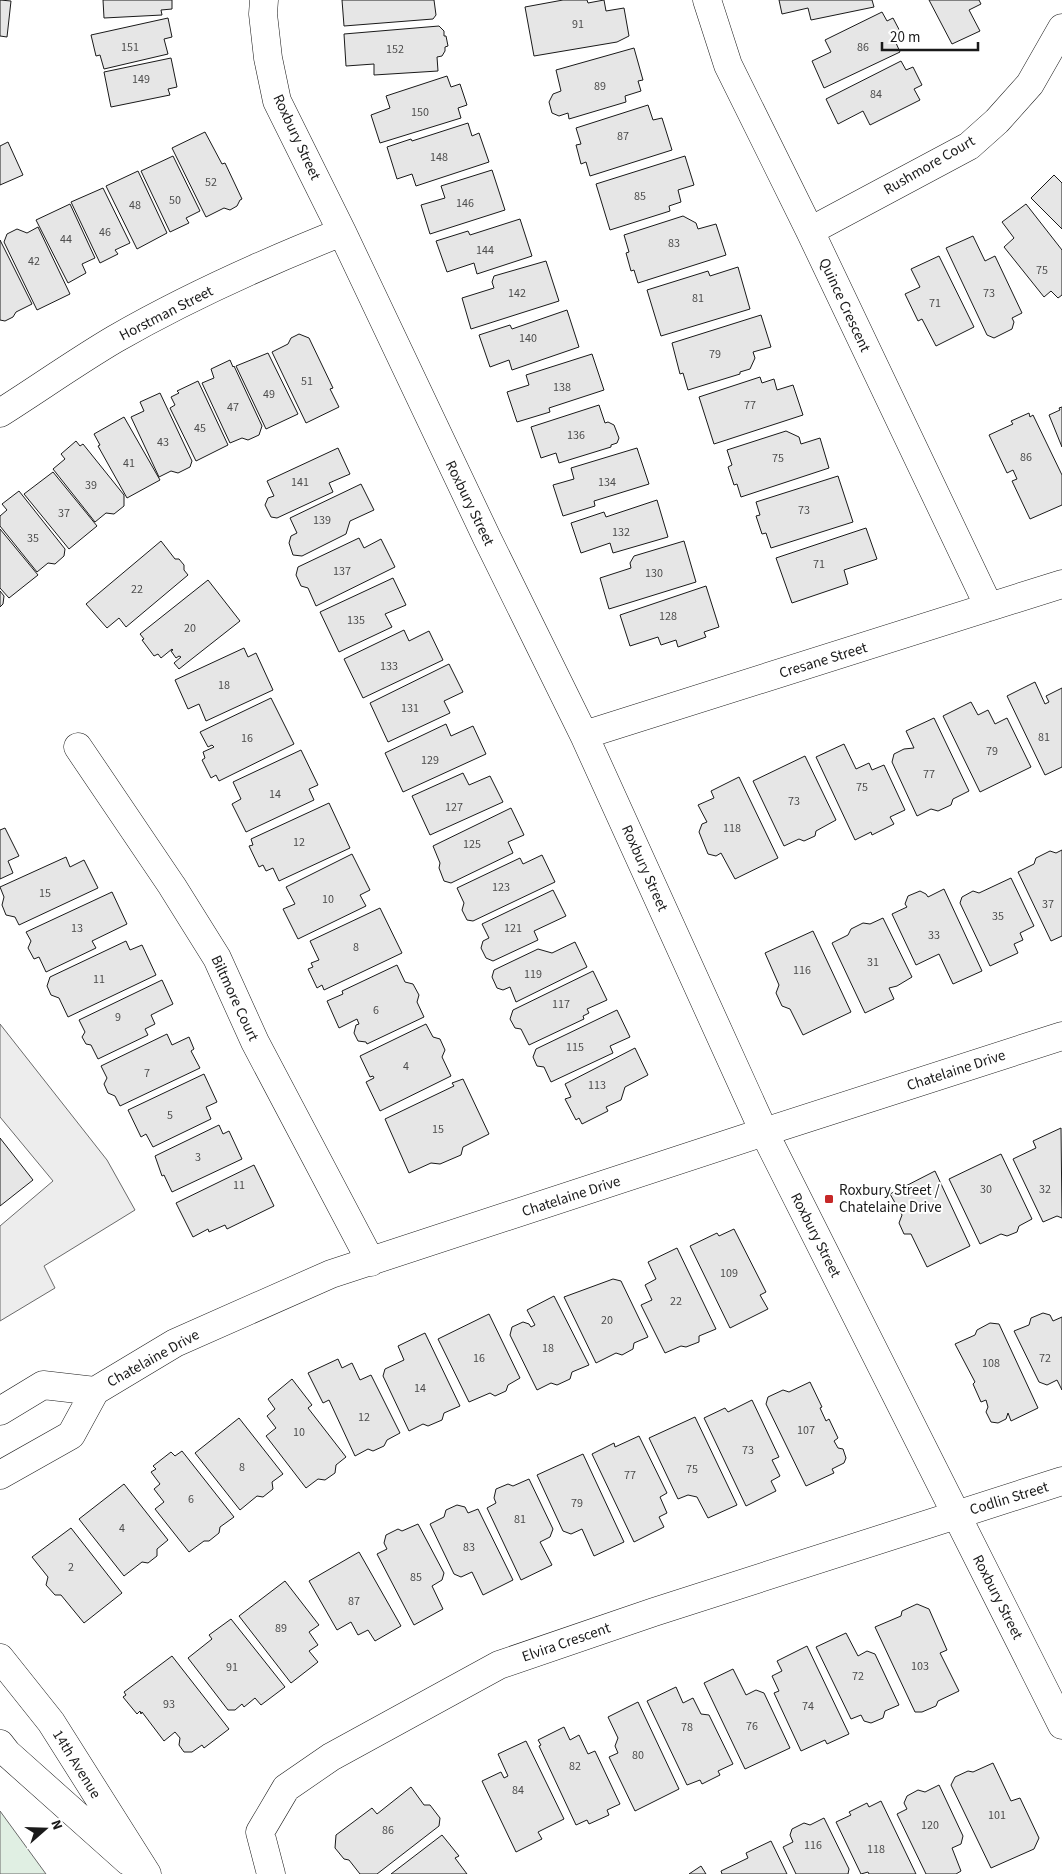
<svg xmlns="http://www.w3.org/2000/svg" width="1062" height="1874" font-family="'Source Sans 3',sans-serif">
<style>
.green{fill:#e0efe3;stroke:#6a6a6a}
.parking{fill:#ededed;stroke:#6a6a6a}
.building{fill:#e6e6e6;stroke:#1a1a1a}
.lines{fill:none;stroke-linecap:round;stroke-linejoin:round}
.street-casing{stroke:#1a1a1a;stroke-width:29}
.primary-casing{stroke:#1a1a1a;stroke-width:29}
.street{stroke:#fff;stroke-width:28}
.primary{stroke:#fff;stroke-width:28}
.poi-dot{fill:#c62828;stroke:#fff;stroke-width:2}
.labels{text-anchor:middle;stroke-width:4;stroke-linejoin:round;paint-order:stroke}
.number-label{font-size:12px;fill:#4d4d4d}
.street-label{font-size:15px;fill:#1a1a1a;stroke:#fff}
.poi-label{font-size:15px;fill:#1a1a1a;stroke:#fff;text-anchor:start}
</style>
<rect width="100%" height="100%" fill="#fff"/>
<path class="green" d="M0,1811L46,1874H0Z"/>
<path class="parking" d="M0,1024L107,1160L135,1210L44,1266L55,1288L0,1321V1226L53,1181L0,1117Z"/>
<path class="building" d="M0,0L11,1L7,37L0,36Z
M103,0H172V9L161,10L162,15L104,18Z
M342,0H434L436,15L433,19L344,26Z
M563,0H587L588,3L604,0L606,11L624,8L629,36L617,42L534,56L525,7Z
M779,0H872L874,7L811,20L808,8L782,14Z
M929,0H979L981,4L969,10L980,31L952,44Z
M882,12L887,21L893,18L904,39L896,43L900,52L824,88L812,61L831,52L825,40Z
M168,18L172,37L164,39L168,54L104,69L100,55L96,56L91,35Z
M439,26L444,31V36H446L448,46L445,47V51L442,56L437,57L438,71L374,75V64L346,66L344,34Z
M634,48L643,80L638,81L641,91L625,96L626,102L569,119L568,113L559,116L552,113L549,102L553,94L561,91L556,70Z
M171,58L177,87L168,89L170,95L111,107L104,72Z
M901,61L906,70L913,67L922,85L914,89L920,100L870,125L863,111L838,124L826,99Z
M447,76L451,87L460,84L467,105L458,108L461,118L380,143L371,115L390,108L386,96Z
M648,105L653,120L662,118L672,150L590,176L586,162L581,164L576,145L581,144L576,128Z
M468,123L472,136L479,133L489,162L416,186L412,174L397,179L387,147L411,139L412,141Z
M205,132L222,164L225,163L242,199L240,200L237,206L230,210L224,208L206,217L172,148Z
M8,142L23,175L0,185V146Z
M173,156L200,211L186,218L189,223L170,232L141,171Z
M685,156L694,185L678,190L681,202L669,206L670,211L610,230L596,184Z
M492,170L505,210L430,234L421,205L445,198L441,186Z
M138,171L167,233L137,249L106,186Z
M1054,175L1062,183V229L1031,198Z
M103,188L130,243L115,250L118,254L100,263L71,202Z
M70,204L95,258L82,264L86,273L68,283L36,220Z
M1026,204L1062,250V295L1058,298L1051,291L1044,297L1004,247L1014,238L1002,222Z
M683,216L696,223L698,229L716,224L726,255L638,283L634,270L631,271L626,253L629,252L624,235Z
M520,219L532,256L477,274L474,263L447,272L436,241L468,231L470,235Z
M38,227L70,294L37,310L4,242L7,234L17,229L27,233Z
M973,236L985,261L995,256L1022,313L1012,318L1014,322L1012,329L994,338L987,335L946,248Z
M0,240L32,304L16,312L13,317L5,321L0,320Z
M939,256L974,327L936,346L922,319L918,321L905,294L920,287L911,269Z
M546,261L559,301L471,329L462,298L494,288L492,282L494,276Z
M738,267L750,309L661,336L647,290L708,271L710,276Z
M567,310L579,347L512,370L509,360L490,367L479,335L510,325L512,329Z
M761,315L771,347L753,352L755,358L750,369L740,372V374L688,390L683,373L680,374L672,343Z
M299,334L309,338L333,388L330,389L339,407L306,423L272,352L288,344L291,338Z
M268,353L298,414L266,429L236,366Z
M592,354L604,390L549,408L550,412L517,422L507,392L529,385L526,375Z
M230,360L233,367L234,366L262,426L259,435L248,440L242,438L230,443L202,383L214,378L211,369Z
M760,377L762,383L774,379L777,390L793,385L803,415L714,444L699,397Z
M198,381L228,445L196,461L170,408L175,405L171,397L179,393L177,391Z
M160,393L192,461L190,467L178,473L171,471L159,477L131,417L144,411L140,402Z
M599,405L605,423L608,422L614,425L619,438L617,443L611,445V447L559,463L556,453L541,458L531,427Z
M1062,407V447L1049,415L1060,410L1059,408Z
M1029,413L1030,417L1033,415L1062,475V505L1030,519L1012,481L1017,479L1013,470L1007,473L989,435L1013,424L1011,421Z
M124,417L160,480L127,498L98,446L100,445L94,434Z
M786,431L799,437L801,444L820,438L829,468L741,497L737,484L734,485L728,467L732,465L727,450Z
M76,441L80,446L83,444L124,495V506L114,514L106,513L95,522L53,469L65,459L61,454Z
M338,448L350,474L329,483L333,492L277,518L271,517L265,505L268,498L274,496L267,481Z
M637,448L649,484L594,501L595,506L563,516L553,485L574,479L571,468Z
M53,472L97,526L69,549L24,494Z
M838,476L853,522L771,548L766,533L762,534L756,516L760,515L756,502Z
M361,484L374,510L350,521L346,534L302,556L293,555L289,543L291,536L297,533L290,518Z
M19,491L65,549L64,556L55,564L48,563L37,572L0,526V516L7,510L2,504Z
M657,500L668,537L613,553L610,543L581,553L571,523L604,512L606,517Z
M866,528L877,559L844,570L848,584L792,603L776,558Z
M0,529L38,575L9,598L0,588Z
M359,538L364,548L381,539L395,567L316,606L308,588L301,586L296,575L298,567Z
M161,541L175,559H179L184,565V570L188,575L126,627L119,618L107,628L86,604Z
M684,541L696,582L609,609L600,578L631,568L630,563L634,556Z
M393,578L406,605L385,614L392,627L339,652L320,612Z
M208,580L240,621L179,669L174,663L181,657L179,656L176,658L171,651L173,650L172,649L161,658L158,654L154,656L142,640L144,639L140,634Z
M706,586L719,627L704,632L706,637L678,647L676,640L661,645L658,637L630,646L620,615Z
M0,591L4,596L3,604L0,607Z
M404,630L409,641L429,631L443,660L363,698L344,659Z
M244,648L248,657L256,653L273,690L206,721L199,704L188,709L175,680Z
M449,664L463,692L444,701L450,713L388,742L370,703Z
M1035,682L1045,704L1049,702L1046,696L1062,688V767L1045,775L1007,696Z
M271,698L294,744L219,781L216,775L211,778L202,760L205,758L203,752L214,747L212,745L208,747L200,732Z
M971,702L978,715L988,710L995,724L1007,718L1031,767L980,792L943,716Z
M934,718L969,791L953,799L951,805L938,811L931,809L917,816L892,762L894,754L904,749L914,748L906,731Z
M446,724L451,736L473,726L486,754L403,792L385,753Z
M844,744L856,769L869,763L872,770L884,765L905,810L890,817L894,824L872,835L871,832L855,840L816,757Z
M301,750L318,785L309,789L314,800L246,832L232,804L241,799L233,782Z
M805,756L836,820L816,831L815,836L804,841L799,839L784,846L753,781Z
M463,773L469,785L490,776L503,802L430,835L412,796Z
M739,777L778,858L735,879L721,853L716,856L708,854L699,832L702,824L707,822L698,805L714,798L711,791Z
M329,803L350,848L279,881L273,868L266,871L263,865L259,867L249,846L253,845L251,839Z
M511,808L524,835L508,842L513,853L451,883L444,881L439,868L440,863L433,846Z
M5,828L19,856L8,861L13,873L0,879V830Z
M1062,850V936L1051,941L1018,872L1034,864L1036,858L1050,851L1056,853Z
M352,854L370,890L360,895L366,906L298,939L283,909L295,904L286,887Z
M542,855L555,882L473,921L467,920L462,910L464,903L457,888L520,858L523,864Z
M66,857L70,867L84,860L98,888L19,925L15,917L6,915L2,905L4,897L0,887Z
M1011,878L1034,926L1020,933L1023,940L1014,944L1018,953L990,966L960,903L962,897L973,891L979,893Z
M944,889L982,971L953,984L939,954L916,965L892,914L907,907L905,904L908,896L920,891L926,894L928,897Z
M553,890L566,916L534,931L538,940L493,961L486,958L481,948L483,941L489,938L482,924Z
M112,892L127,924L92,941L96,948L46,972L39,957L34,959L28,948L31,941L26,932Z
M380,908L402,953L324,990L322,985L317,988L308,969L313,967L311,963L319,960L310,941Z
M883,918L912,977L897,986L889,988L894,999L865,1013L832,943L848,935L851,929L863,923L870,924Z
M813,931L851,1012L803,1035L790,1009L782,1006L776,993L779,985L765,953Z
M126,941L130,950L142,945L156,975L68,1017L59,998L51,995L47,986L50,977Z
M575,942L587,967L516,1002L510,987L503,990L497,988L492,977L494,970L538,949L552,953Z
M397,965L405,982L413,984L419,995L417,1002L424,1017L367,1044L366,1042L358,1041L354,1033L356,1025L359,1024L357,1019L339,1028L327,1001L343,994L342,991Z
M593,971L607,1000L587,1009L589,1013L583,1016L584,1019L529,1045L521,1029L515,1028L510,1019L513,1010Z
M162,980L173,1004L151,1015L155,1024L145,1029L148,1035L98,1059L91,1045L86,1044L82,1037L85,1032L79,1020Z
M617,1010L630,1037L610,1046L613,1053L551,1082L544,1067L537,1066L533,1057L536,1049Z
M426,1024L433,1037L440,1039L445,1050L442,1057L451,1076L380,1111L366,1082L374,1078L373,1076L370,1077L360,1056Z
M167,1034L172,1045L189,1037L194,1049L191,1051L200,1068L120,1106L115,1096L108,1093L104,1084L107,1078L101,1066Z
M635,1048L648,1075L625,1087L621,1100L606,1107L608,1111L582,1124L579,1118L576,1120L565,1099L571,1097L565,1084Z
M204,1074L217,1102L206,1107L211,1119L153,1147L146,1134L141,1137L128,1110Z
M463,1079L489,1134L463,1147L461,1155L440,1164L431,1163L409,1173L385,1119L454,1086L452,1083Z
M219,1125L223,1134L229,1131L242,1159L172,1192L164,1175L162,1176L155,1156Z
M1061,1128L1062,1218L1057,1216L1043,1222L1013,1159L1036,1148L1033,1141Z
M0,1138L33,1180L0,1206Z
M1001,1154L1032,1219L1019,1226L1017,1232L1007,1236L1001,1234L980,1244L949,1179Z
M254,1165L274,1206L227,1229L225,1225L209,1232L208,1229L193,1237L176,1203Z
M935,1171L970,1246L927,1267L911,1234H904L899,1223L902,1215L890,1194Z
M734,1229L766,1292L760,1295L768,1309L730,1328L690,1246L717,1233L719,1236Z
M677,1248L716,1329L699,1336V1342L686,1347L681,1346L665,1353L641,1305L652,1300L645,1285L656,1279L648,1262Z
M613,1279L621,1281L648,1337L634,1343L633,1349L622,1355L616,1353L596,1363L564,1297Z
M554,1296L589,1365L572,1372L570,1379L557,1385L551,1383L537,1390L510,1335L512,1327L523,1322L529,1324L531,1327L535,1325L527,1310Z
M1043,1313L1050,1315L1053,1321L1062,1317V1390L1057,1380L1047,1385L1039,1382L1014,1331L1029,1325L1031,1318Z
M489,1314L520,1378L508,1385L506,1391L495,1396L490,1393L469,1402L438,1339Z
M990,1323L999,1324L1038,1408L1011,1421L1008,1413L1006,1419L998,1423L991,1422L986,1412L988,1407L986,1400L981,1402L973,1384L975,1382L955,1344L975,1335L977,1330Z
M425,1333L460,1406L444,1413L442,1420L428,1426L423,1424L409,1431L383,1376L385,1369L404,1360L398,1346Z
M338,1359L342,1368L352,1363L360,1380L371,1375L400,1433L387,1440L384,1446L373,1451L368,1449L355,1456L329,1400L323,1403L308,1373Z
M292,1379L312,1405L308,1408L346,1457L336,1465L335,1473L325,1480L318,1479L306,1488L266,1436L276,1428L267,1416L275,1409L268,1399Z
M810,1382L822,1407L820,1408L826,1421L829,1419L838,1438L834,1441L838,1448L843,1449L846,1458L844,1463L832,1469L834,1473L806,1486L766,1404L768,1397L783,1390L789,1392Z
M752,1400L779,1457L772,1460L780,1476L771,1481L776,1491L746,1506L704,1418L725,1408L728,1412Z
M695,1417L737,1505L708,1518L697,1497L688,1495L678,1499L649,1438Z
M239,1418L283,1474L272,1482L273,1489L263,1497L257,1496L240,1510L195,1453Z
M639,1436L667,1493L660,1497L667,1513L659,1517L664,1527L634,1542L592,1454L614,1443L615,1447Z
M182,1451L234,1517L220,1527L219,1533L209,1541H204L189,1552L155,1509L164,1502L154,1489L160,1484L151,1472L156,1469L153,1466L171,1452L175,1456Z
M583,1454L624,1542L594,1556L582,1529L571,1534L563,1531L537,1475Z
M529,1479L553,1529L550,1537L540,1542L552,1565L521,1580L487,1508L496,1503L494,1498L496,1489L508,1484L513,1486Z
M124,1484L168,1540L157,1549V1556L148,1563L142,1562L124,1576L79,1519Z
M457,1505L465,1507L468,1513L478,1509L513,1580L483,1595L472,1572L461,1577L454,1574L430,1524L444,1517L446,1510Z
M418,1524L444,1573L442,1580L432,1586L443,1609L414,1625L377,1554L387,1549L384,1543L386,1535L398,1529L402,1531Z
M71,1528L122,1593L84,1623L61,1595H55L46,1585L48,1577L32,1557Z
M359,1552L401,1626L375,1641L368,1630L358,1635L351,1622L337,1630L309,1581Z
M285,1581L319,1625L309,1632L318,1645L309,1651L318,1662L291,1683L239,1616Z
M917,1604L929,1609L947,1650L940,1653L959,1691L938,1701L936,1706L922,1712H915L875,1627L901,1616L902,1611Z
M231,1619L285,1687L261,1705L255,1698L244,1707L242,1704L235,1710H228L188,1658L212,1639L209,1635Z
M846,1633L858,1656L867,1651L875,1654L899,1705L885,1711L883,1718L871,1723L864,1721L861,1715L851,1719L816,1647Z
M807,1646L849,1734L827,1744L825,1740L801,1751L774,1693L779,1691L772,1676L782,1671L777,1661Z
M172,1656L229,1729L204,1748L202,1745L192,1752H184L179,1745L180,1738L175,1732L164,1741L142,1712L141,1714L140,1711L137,1714L123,1697L126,1695L124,1692Z
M733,1669L746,1695L756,1690L764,1693L790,1748L745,1769L704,1683Z
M676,1687L683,1703L693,1698L701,1714L709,1715L733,1764L718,1771L720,1775L702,1784L700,1780L687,1785L647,1701Z
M638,1702L679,1789L635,1811L609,1757L618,1753L615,1746L618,1738L608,1717Z
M564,1727L570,1740L579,1735L588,1754L595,1751L620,1804L607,1810L609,1815L589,1824L587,1820L576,1825L539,1746L541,1745L538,1740Z
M526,1741L564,1819L538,1832L542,1839L516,1852L482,1781L501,1772L504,1778L508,1776L498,1754Z
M993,1763L1011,1801L1020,1798L1039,1838L1034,1849L991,1868L951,1785L955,1777L968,1771L973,1772Z
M939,1785L963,1836L961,1844L952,1848L961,1871L956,1874H926L897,1814L907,1809L904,1803L907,1796L918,1790L925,1792Z
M411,1787L424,1805H430L440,1818L439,1826L377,1874H360L349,1860L344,1859L335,1848L336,1835L372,1808L377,1814Z
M881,1801L916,1874H869L868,1872L861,1874L836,1822L851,1815L849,1812L867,1803L869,1807Z
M824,1818L849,1869L848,1874H796L783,1847L793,1842L790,1835L792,1829L804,1823L810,1825Z
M442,1835L459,1856L455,1858L467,1874H391Z
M771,1841L787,1874H722L721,1871L748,1858L746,1853Z
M701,1866L706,1874H689Z"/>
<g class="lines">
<g class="street-casing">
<path id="street" d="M264,0L263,14L268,58L277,101L342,232L487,538L584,735L764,1132L1062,1725
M707,0L728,65L810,231L989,607
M810,231L969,146L997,121L1030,84L1062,28
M0,413C38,389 76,362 115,339C188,297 264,263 342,232
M584,735L1062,584
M78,747L172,886L217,958L255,1042L371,1262
M0,1411L43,1385L95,1391
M0,1475L71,1435L95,1391L175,1343L331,1274L764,1132L1062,1036
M271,1874L260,1832L286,1788L331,1757L499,1665L654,1612L1062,1481"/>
</g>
<g class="primary-casing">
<path id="primary" d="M0,1658L51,1722L147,1874
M0,1744L7,1753L128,1861"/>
</g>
<use href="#street" class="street"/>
<use href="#primary" class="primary"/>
</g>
<rect class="poi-dot" x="824" y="1194" width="10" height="10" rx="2.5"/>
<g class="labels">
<g class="number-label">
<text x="578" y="28">91</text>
<text x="130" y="51">151</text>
<text x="863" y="51">86</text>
<text x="395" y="53">152</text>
<text x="141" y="83">149</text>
<text x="600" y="90">89</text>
<text x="876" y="98">84</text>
<text x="420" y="116">150</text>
<text x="623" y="140">87</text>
<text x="439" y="161">148</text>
<text x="211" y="186">52</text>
<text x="640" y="200">85</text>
<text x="175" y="204">50</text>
<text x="465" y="207">146</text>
<text x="135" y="209">48</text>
<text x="105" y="236">46</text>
<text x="66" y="243">44</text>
<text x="674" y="247">83</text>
<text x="485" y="254">144</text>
<text x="34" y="265">42</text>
<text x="1042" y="274">75</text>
<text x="517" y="297">142</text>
<text x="989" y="297">73</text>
<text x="698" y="302">81</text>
<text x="935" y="307">71</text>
<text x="528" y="342">140</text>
<text x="715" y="358">79</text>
<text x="307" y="385">51</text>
<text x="562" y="391">138</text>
<text x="269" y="398">49</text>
<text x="750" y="409">77</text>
<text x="233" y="411">47</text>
<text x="200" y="432">45</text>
<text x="576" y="439">136</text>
<text x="163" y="446">43</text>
<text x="1026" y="461">86</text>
<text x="778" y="462">75</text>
<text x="129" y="467">41</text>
<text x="300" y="486">141</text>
<text x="607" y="486">134</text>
<text x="91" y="489">39</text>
<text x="804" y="514">73</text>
<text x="64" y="517">37</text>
<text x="322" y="524">139</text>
<text x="621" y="536">132</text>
<text x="33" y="542">35</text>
<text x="819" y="568">71</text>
<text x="342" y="575">137</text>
<text x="654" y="577">130</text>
<text x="137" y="593">22</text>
<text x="668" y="620">128</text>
<text x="356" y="624">135</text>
<text x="190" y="632">20</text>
<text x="389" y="670">133</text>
<text x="224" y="689">18</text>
<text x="410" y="712">131</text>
<text x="1044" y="741">81</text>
<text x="247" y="742">16</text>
<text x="992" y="755">79</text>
<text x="430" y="764">129</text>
<text x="929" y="778">77</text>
<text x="862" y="791">75</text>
<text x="275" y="798">14</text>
<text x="794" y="805">73</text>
<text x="454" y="811">127</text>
<text x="732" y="832">118</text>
<text x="299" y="846">12</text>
<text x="472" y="848">125</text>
<text x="501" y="891">123</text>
<text x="45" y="897">15</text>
<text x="328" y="903">10</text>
<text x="1048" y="908">37</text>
<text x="998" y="920">35</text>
<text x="77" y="932">13</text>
<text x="513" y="932">121</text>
<text x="934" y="939">33</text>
<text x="356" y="951">8</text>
<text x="873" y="966">31</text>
<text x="802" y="974">116</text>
<text x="533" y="978">119</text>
<text x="99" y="983">11</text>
<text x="561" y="1008">117</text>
<text x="376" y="1014">6</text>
<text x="118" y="1021">9</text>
<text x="575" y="1051">115</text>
<text x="406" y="1070">4</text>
<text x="147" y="1077">7</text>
<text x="597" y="1089">113</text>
<text x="170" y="1119">5</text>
<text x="438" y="1133">15</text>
<text x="198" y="1161">3</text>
<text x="239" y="1189">11</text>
<text x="986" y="1193">30</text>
<text x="1045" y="1193">32</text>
<text x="729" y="1277">109</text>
<text x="676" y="1305">22</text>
<text x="607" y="1324">20</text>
<text x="548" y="1352">18</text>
<text x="479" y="1362">16</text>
<text x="1045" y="1362">72</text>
<text x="991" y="1367">108</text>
<text x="420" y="1392">14</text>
<text x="364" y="1421">12</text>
<text x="806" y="1434">107</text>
<text x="299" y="1436">10</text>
<text x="748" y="1454">73</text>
<text x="242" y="1471">8</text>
<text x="692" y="1473">75</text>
<text x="630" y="1479">77</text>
<text x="191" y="1503">6</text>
<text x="577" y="1507">79</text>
<text x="520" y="1523">81</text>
<text x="122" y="1532">4</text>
<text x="469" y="1551">83</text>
<text x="71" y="1571">2</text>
<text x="416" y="1581">85</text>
<text x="354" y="1605">87</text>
<text x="281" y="1632">89</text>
<text x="920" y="1670">103</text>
<text x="232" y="1671">91</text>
<text x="858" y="1680">72</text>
<text x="169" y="1708">93</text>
<text x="808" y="1710">74</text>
<text x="752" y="1730">76</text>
<text x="687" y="1731">78</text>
<text x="638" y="1759">80</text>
<text x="575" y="1770">82</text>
<text x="518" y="1794">84</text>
<text x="997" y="1819">101</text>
<text x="930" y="1829">120</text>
<text x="388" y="1834">86</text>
<text x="813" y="1849">116</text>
<text x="876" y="1853">118</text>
</g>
<g class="street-label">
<text transform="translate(297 137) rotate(65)" y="5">Roxbury Street</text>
<text transform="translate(929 165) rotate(-30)" y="5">Rushmore Court</text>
<text transform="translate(845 305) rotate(65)" y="5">Quince Crescent</text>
<text transform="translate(166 313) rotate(-27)" y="5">Horstman Street</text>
<text transform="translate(470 503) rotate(64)" y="5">Roxbury Street</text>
<text transform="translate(823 660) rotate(-17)" y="5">Cresane Street</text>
<text transform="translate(645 868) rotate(66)" y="5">Roxbury Street</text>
<text transform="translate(235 998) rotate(65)" y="5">Biltmore Court</text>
<text transform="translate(956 1070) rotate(-18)" y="5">Chatelaine Drive</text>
<text transform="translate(571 1196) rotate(-18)" y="5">Chatelaine Drive</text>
<text transform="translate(816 1235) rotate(63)" y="5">Roxbury Street</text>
<text transform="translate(153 1358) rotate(-29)" y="5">Chatelaine Drive</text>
<text transform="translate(1009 1498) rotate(-17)" y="5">Codlin Street</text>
<text transform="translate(998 1597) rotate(63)" y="5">Roxbury Street</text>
<text transform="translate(566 1642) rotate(-19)" y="5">Elvira Crescent</text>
<text transform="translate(77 1764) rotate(58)" y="5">14th Avenue</text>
</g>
<g class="poi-label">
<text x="839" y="1195">Roxbury Street /<tspan x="839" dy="17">Chatelaine Drive</tspan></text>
</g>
</g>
<g transform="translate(45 1829) rotate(70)" stroke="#ffffff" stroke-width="4" paint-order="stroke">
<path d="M0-4L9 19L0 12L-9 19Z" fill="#1a1a1a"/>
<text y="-8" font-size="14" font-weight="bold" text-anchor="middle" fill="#1a1a1a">N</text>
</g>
<path d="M882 42v8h96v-8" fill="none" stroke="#1a1a1a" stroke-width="2.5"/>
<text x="890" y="42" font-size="15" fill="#1a1a1a" stroke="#ffffff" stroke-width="4" paint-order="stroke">20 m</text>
</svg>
